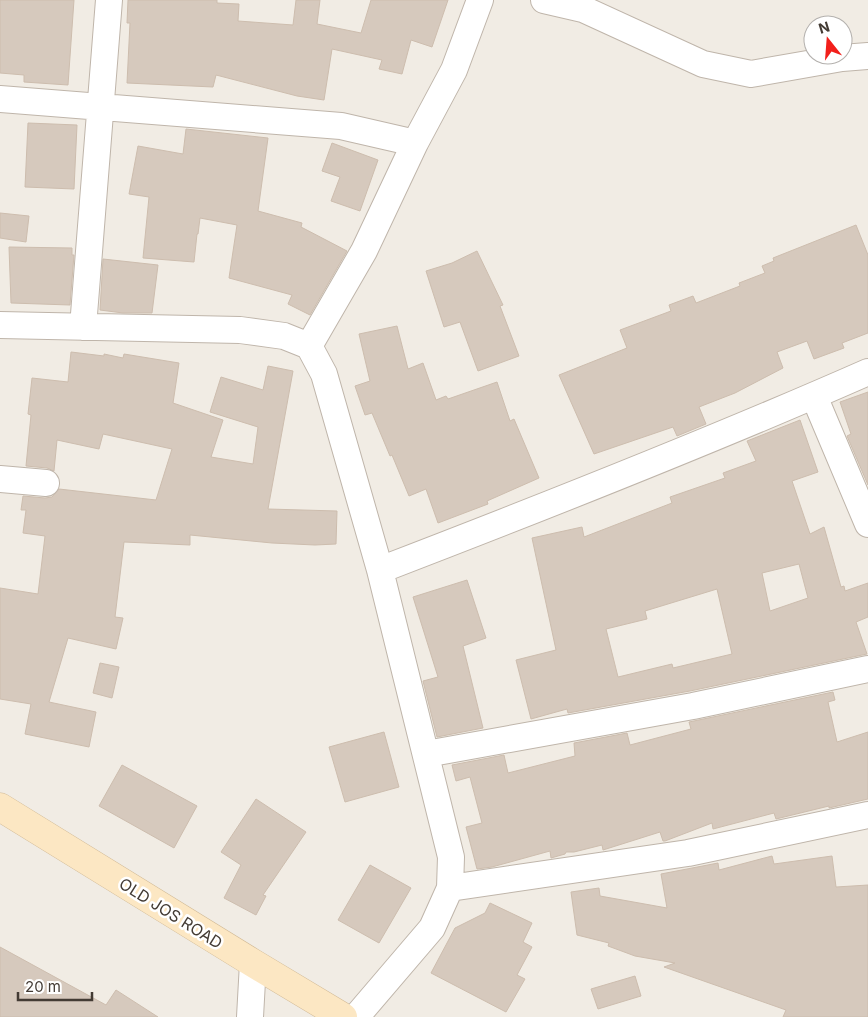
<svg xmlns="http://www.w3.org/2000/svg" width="868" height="1017" font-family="Inter,sans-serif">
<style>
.building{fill:#d6c9bd;stroke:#cdbdae;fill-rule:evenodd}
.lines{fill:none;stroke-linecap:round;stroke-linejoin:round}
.street-casing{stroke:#bfb5aa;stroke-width:28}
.secondary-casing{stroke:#d0b995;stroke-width:29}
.street{stroke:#fff;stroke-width:26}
.secondary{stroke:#fce7c3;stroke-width:28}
.labels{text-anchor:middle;stroke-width:5;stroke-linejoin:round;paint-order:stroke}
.street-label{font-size:16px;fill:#433b34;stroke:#fff}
</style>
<rect width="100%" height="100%" fill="#f1ece4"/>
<path class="building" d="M0,0H74L68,85L24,82V75L0,73Z
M128,0H217V3L239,4L238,21L293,25L296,0H320L317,24L361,33L371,0H448L432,47L411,40L402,74L379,69L382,60L332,49L324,100L297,96L216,75L213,87L127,83L130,23H127Z
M28,123L77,125L74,189L25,187Z
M186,129L268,138L258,211L302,223L301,227L347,251L310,315L288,304L292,295L229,278L237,225L200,218L198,234H197L194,262L143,258L149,197L129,194L138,146L183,154Z
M332,143L378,160L360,211L331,201L340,177L322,171Z
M0,213L29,216L26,242L0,238Z
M856,225L868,255V333L842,343L844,348L814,359L807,341L777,352L783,368L735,393L699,407L706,424L677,436L673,427L594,454L559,375L627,348L620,330L671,311L669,305L693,296L696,303L740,286L739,283L765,273L762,266L774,261L773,258Z
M9,247L72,248V255H74L70,305L11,303Z
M477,251L503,305L500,306L519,356L478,371L460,322L444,327L426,271L452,263Z
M103,259L158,265L152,313H123L100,310Z
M397,326L408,369L423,363L436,400L446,396L448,399L497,382L510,421L514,419L539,478L487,501L488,504L438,523L426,489L409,496L392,455L390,456L372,413L365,415L355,386L370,381L359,334Z
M71,352L104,356V354L123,358L124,354L179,363L173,403L223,420L211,457L253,464L258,427L210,412L221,377L263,390L268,366L293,371L268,509L337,511L336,544L315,545L272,543L190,535V545L124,542L115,617L123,618L116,649L68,638L49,702L96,712L89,747L25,734L31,704L0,699V588L38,594L45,536L23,533L26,510H21L23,496L45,498L52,497L59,489L156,500L172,449L103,434L99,449L57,440L54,471L47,468L26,466L31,415L28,414L32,378L68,382Z
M868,392V485L847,436L851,434L840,402Z
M800,420L818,472L792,481L810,534L824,527L841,587L844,586L845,591L868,583V617L856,622L867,654L690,691L568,713L567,709L531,719L516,660L556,650L532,538L582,527L584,537L672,503L670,497L725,478L723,473L756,461L747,441ZM799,564L808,598L770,611L762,573ZM717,589L732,654L673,668L672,664L618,677L606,629L647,619L645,611Z
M467,580L486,638L463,646L483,728L437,737L423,681L438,677L413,597Z
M100,663L119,667L112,698L93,693Z
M833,692L835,700L828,702L837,742L868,732V799L829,808V806L776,819L774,813L713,829L712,823L665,841H663L660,832L603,850L602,845L574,852H566L565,854L551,858L550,851L492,867L477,869L466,827L482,823L470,777L456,781L452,765L504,755L508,773L575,756L574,743L627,733L630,745L691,729L689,722Z
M384,732L399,787L345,802L329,747Z
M122,765L197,806L174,848L99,806Z
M256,799L306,832L263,895L266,896L256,915L224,898L241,865L221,852Z
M772,856L774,864L832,856L836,887L868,885V1017H783L786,1010L664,967L675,963L635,956L608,946L609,943L577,935L571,892L599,888L600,896L667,908L661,874L718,863L719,870Z
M370,865L411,888L379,943L338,920Z
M490,903L532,923L523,942L532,947L517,975L525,979L506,1012L431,973L455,928L485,913Z
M0,947L106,1005L116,990L158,1017H0Z
M635,976L641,996L598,1009L591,989Z"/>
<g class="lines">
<g class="street-casing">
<path id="street" d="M544,0L583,9L703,64L751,74L842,58L868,56
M0,99L341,126L415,143
M0,325L240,330L284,336L309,346L324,374L380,570L451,857L450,888L432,928L356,1017
M83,327L109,0
M309,346L364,251L415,143L454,70L480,0
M814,396L868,524
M0,479L46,483
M380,570C544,507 707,443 868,372
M426,754L693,706L868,669
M450,888L688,853L868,815
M250,1017L253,963"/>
</g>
<g class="secondary-casing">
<path id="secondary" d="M0,807L253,963L343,1017"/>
</g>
<use href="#street" class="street"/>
<use href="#secondary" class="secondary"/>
</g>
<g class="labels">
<g class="street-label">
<text transform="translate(171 913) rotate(32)" y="6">OLD JOS ROAD</text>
</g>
</g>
<g transform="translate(828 40) rotate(343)"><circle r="24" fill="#ffffff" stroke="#b4b1ae"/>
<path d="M0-4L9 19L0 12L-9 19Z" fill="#f21f1b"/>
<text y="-8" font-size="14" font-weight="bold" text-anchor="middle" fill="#433b34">N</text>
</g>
<path d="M18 992v8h74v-8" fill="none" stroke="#433b34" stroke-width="2.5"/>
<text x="25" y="992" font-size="15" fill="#433b34" stroke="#ffffff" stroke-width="4" paint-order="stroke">20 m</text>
</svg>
